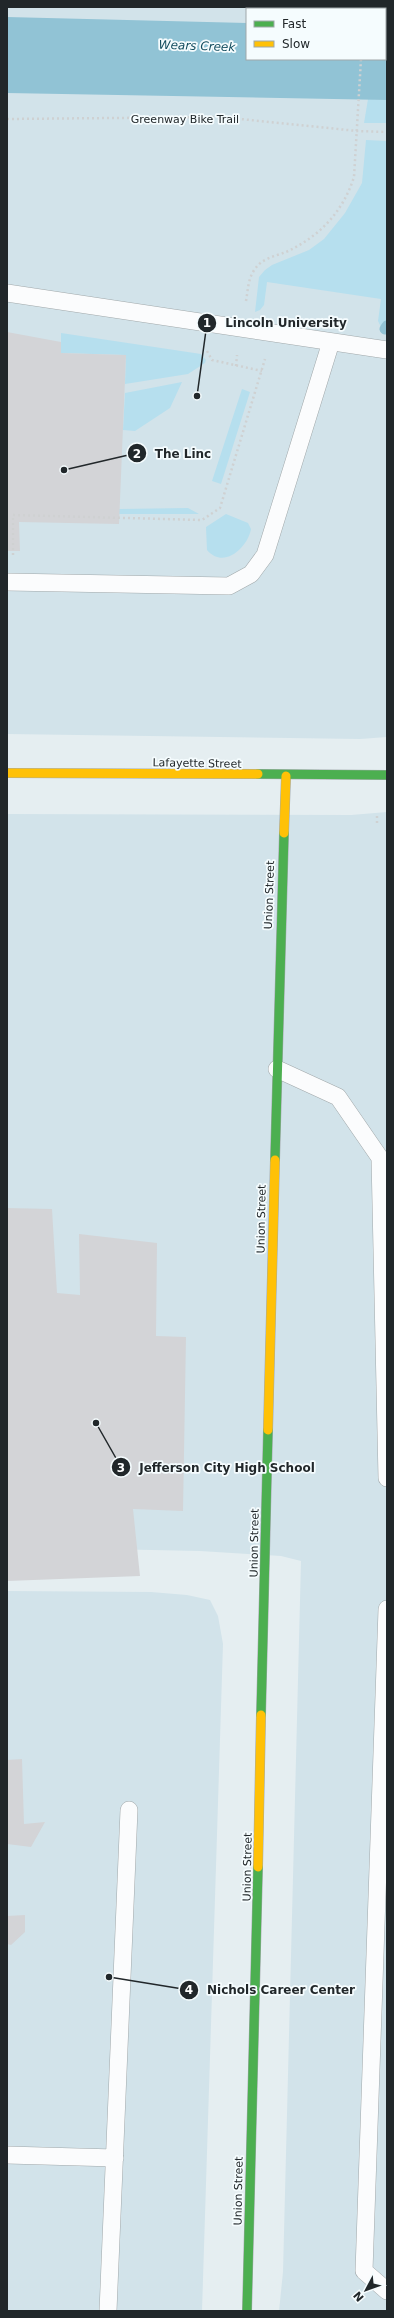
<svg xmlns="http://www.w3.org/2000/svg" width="394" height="2318" font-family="'DejaVu Sans',sans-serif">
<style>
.built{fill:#d2e3ea;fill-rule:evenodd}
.green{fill:#b6dfee}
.water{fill:#91c3d5}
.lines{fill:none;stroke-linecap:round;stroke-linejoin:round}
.stream{stroke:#91c3d5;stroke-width:11}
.building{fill:#d3d4d7}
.lane-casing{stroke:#a1a8aa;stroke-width:18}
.fast-casing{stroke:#a1a8aa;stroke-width:10}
.slow-casing{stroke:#a1a8aa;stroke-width:10}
.path{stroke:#cfd1d2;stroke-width:2.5;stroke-dasharray:2 3;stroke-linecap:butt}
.lane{stroke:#fbfcfd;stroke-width:17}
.fast{stroke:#4caf50;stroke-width:9}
.slow{stroke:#ffc107;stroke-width:9}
.labels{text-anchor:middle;stroke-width:3.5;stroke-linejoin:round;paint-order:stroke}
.street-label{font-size:11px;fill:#21272a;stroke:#f5fcfe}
.water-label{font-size:12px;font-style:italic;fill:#114b5d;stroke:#f5fcfe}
.leader{fill:none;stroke:#21272a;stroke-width:1.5}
.callout-dot{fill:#21272a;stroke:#f5fcfe;stroke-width:1.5}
.mark-label{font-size:12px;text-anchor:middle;font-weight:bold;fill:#fff}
.callout-label{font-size:12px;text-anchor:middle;font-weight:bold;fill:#21272a;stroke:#f5fcfe;stroke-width:3.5;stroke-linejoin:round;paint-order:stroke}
</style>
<rect width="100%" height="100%" fill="#e5eef1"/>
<path class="built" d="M7,7H387V737L360,739L7,734ZM247,9H385V59H247Z
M387,812V2311H279L283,2272L301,1561L281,1556L200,1551L7,1547V814L351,815Z
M7,1591L151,1592L187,1595L210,1600L218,1616L223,1644L202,2311H7Z"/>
<path class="green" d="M368,99L387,100V123H364Z
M366,140L387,141V322L381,327L378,321L381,299L267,282L264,305L260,310L255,312L259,277L265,270L272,265L309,250L324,239L345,213L362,183Z
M61,333L201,354L206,360L205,363L188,374L125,384L126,355L61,353Z
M182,382L170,408L135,431L123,430L125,393Z
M242,389L250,392L221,484L212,481Z
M188,508L199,514H119V509Z
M226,514L248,523L251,529C248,547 224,570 207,550L206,527Z"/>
<path class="water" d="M7,17L247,23V59H385V24H387V100L7,93Z"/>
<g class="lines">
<path class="stream" d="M385,329L387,326"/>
</g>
<path class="building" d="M7,332L61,342V353L126,355L119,524L19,522L20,551H7Z
M7,1208L52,1209L57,1293L80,1295L79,1234L157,1243L156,1336L186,1337L183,1511L133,1509L140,1576L7,1581Z
M22,1759L24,1824L45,1822L31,1847L7,1844V1760Z
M25,1915V1932L11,1945L7,1944V1916Z"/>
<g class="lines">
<g class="lane-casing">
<path id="lane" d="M7,293L387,350
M7,582L229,586L251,574L265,555L331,342
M277,1069L338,1097L380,1158L387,1478
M387,1609L364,2271L387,2291
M7,2155L115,2158
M108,2311L129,1810"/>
</g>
<g class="fast-casing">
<path id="fast" d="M258,774L387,775
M275,1160L284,833
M261,1715L268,1430
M247,2311L258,1867"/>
</g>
<g class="slow-casing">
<path id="slow" d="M7,773L258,774
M284,833L286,776
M268,1430L275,1160
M258,1867L261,1715"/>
</g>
<path class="path" d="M7,119L221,117L357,131L387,132
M246,301C248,290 248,278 255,269C262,258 276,256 286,252C319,237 343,212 354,177L361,59
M207,351L212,360L262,371
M236,366L237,355
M13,555V515L202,520L220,508L265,359
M377,816V825"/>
<use href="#lane" class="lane"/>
<use href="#fast" class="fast"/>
<use href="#slow" class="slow"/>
</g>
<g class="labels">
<g class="street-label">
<text x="185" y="123">Greenway Bike Trail</text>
<text transform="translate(197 763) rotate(1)" y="4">Lafayette Street</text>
<text transform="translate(269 895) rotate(-88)" y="4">Union Street</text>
<text transform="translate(261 1219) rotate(-89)" y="4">Union Street</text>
<text transform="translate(254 1543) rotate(-89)" y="4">Union Street</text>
<text transform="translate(247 1867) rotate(-89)" y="4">Union Street</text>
<text transform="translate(238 2191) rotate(-89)" y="4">Union Street</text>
</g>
<g class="water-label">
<text transform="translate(197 46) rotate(2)" y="4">Wears Creek</text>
</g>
</g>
<path class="leader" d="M197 396L207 323M64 470L137 453M96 1423L121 1467M109 1977L189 1990"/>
<g class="callout-dot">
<circle cx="197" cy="396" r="4"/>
<circle cx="64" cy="470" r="4"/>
<circle cx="96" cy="1423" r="4"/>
<circle cx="109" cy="1977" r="4"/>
<circle cx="207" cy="323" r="10"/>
<circle cx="137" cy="453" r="10"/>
<circle cx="121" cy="1467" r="10"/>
<circle cx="189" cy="1990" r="10"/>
</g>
<g class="mark-label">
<text x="207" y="327">1</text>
<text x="137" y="458">2</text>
<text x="121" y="1472">3</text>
<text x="189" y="1994">4</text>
</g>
<g class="callout-label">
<text x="286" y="327">Lincoln University</text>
<text x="183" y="458">The Linc</text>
<text x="227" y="1472">Jefferson City High School</text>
<text x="281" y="1994">Nichols Career Center</text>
</g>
<rect width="394" height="2318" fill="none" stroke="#21272a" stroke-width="16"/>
<rect x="246" y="8" width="140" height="52" fill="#f5fcfe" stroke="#a0a7a9"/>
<rect x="254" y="21" width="20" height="6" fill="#4caf50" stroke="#a0a7a9"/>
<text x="282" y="28" font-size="12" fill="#21272a">Fast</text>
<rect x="254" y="41" width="20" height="6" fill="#ffc107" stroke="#a0a7a9"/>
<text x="282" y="48" font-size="12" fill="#21272a">Slow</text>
<g transform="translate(366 2290) rotate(229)" stroke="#f5fcfe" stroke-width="3" paint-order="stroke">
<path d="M0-3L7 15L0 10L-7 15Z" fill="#21272a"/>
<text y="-6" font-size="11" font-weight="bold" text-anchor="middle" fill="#21272a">N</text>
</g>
</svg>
